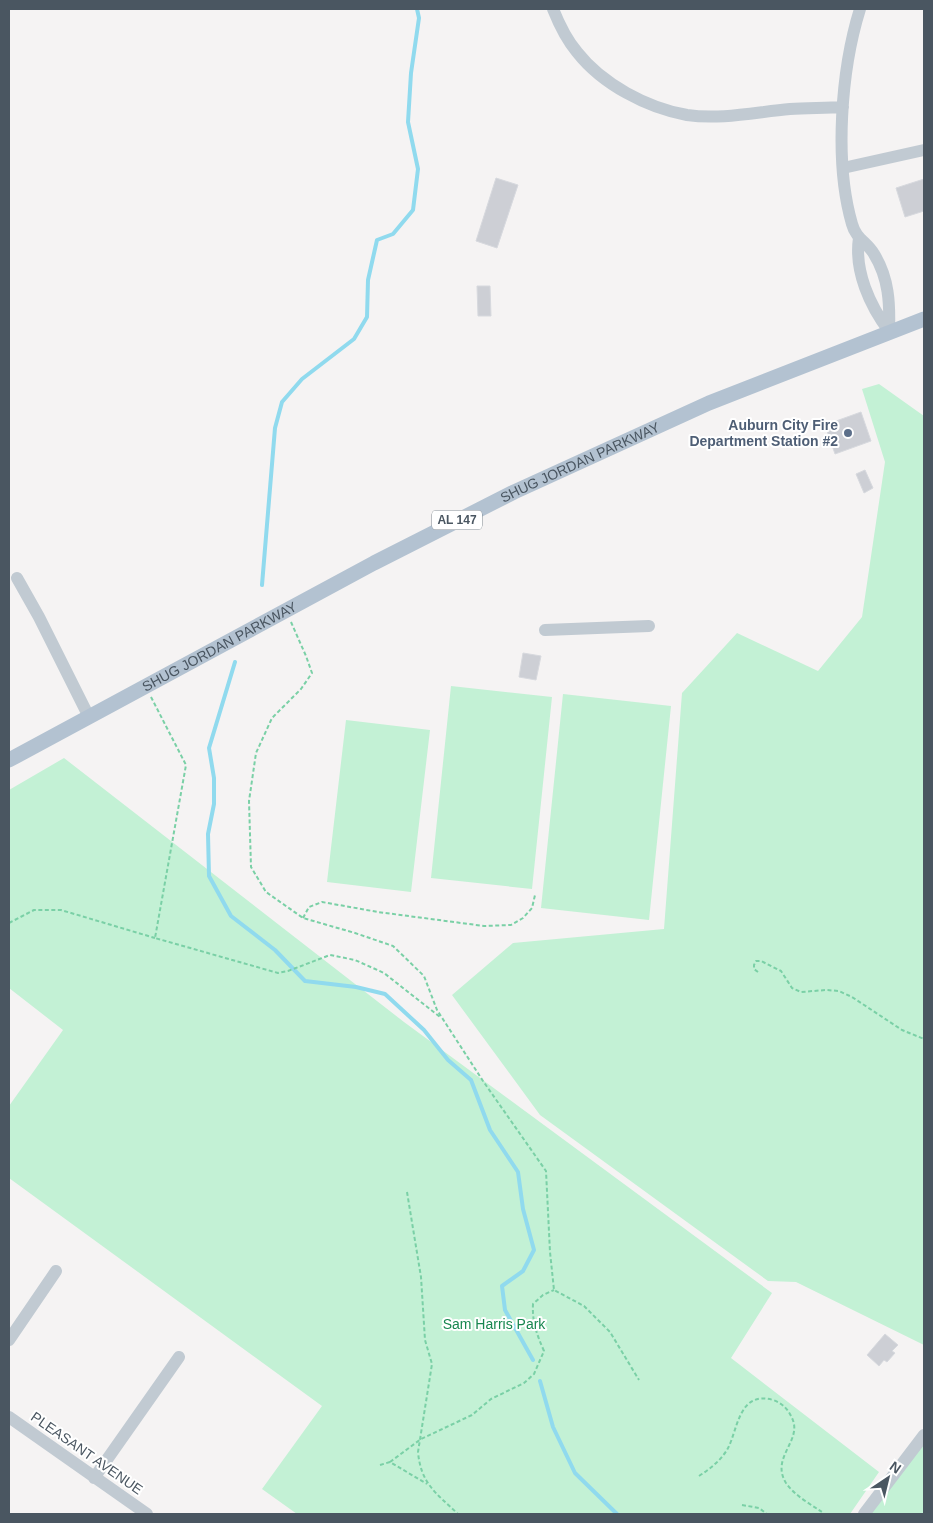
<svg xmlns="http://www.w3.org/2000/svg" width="933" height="1523" font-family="Arial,sans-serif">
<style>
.green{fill:#c3f1d5}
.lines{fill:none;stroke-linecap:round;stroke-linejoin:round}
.stream{stroke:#90daee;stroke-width:4}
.building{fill:#cdcfd5;stroke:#d7d9de}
.path{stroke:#7ad0a6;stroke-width:2;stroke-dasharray:4 2.5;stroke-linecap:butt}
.minor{stroke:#c1cad2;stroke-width:12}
.major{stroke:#b3c2d1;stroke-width:15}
.service-dot{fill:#5c6f8a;stroke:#fff;stroke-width:2}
.labels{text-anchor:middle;stroke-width:4;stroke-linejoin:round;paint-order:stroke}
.shield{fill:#fff;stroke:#808990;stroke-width:1}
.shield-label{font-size:12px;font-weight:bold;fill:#4a5661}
.service-label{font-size:14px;font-weight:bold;fill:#4e5e75;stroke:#fff;text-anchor:end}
.street-label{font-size:14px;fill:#4a5661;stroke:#fff}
.park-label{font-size:14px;fill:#17864f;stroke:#fff}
</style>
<rect width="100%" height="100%" fill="#f5f3f3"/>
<path class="green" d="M879,384L924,416V1345L796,1282L768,1281L540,1115L452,995L513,943L664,929L682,693L737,633L818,671L862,617L885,462L862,389Z
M451,686L552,697L532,889L431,878Z
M563,694L671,706L649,920L541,908Z
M346,720L430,730L411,892L327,882Z
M64,758L404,1022L772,1293L731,1358L879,1472L850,1514H297L262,1489L322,1406L9,1178V1106L63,1030L9,988V790Z
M924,1435V1514H864Z"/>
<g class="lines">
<path class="stream" d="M262,585L275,428L282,402L302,379L354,339L367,317L368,280L377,240L393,234L413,210L418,169L408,122L411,73L419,18L417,9
M235,662L209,748L214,778V804L208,834L209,876L231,916L275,950L305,981L356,987L385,994L424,1030L448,1060L471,1080L490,1130L518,1172L523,1209L534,1250L523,1271L502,1286L505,1310L533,1360
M540,1381L553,1427L575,1473L617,1514"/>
</g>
<path class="building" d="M496,178L518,185L497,248L476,241Z
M924,179V211L905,217L896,188Z
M477,286H490L491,316H478Z
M861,412L871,441L835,454L825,425Z
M865,470L873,488L864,493L856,474Z
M523,653L541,656L536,680L519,677Z
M885,1334L898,1345L892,1351L895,1353L887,1362L884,1360L879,1366L867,1355Z"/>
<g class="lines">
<path class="path" d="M291,622L306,656L312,673L301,689L272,718L256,753L249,801L251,867L266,892L303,918L355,933L393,946L424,976L437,1010L483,1081L546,1171L550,1252L554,1290L584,1306L610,1332L639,1380
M151,697L186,765L155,938L278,973L288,971L330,955L355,960L384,973L440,1017
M303,918L309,907L322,902L378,912L484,926L511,925L523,918L532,908L535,895
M9,923L34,910H61L155,938
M758,972L754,969V965L756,961H761L781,971L792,988L801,992L826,990L839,991L852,997L902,1030L924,1039
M407,1192L421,1277L425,1340L432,1364L418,1452C421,1484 436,1493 458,1514
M390,1462L421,1439L472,1415L491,1399L524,1383L534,1374L544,1351C537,1335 532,1322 533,1304L543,1295L554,1290
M380,1465L390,1462L427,1484
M699,1476C710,1469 720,1461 727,1450C738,1431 738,1390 773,1400C782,1403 788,1409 792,1418C803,1441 770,1457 786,1483C794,1495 810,1504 822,1512
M742,1505L759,1508L767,1514
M783,1514H786"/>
<path class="minor" d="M553,9C559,24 566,39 577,52C602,84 647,108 687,115C721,120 756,112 790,109C807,108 825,108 843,107
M860,9C841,70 834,162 852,224C856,239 867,242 874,254C889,278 890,304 889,331
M843,168L924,150
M859,238C854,271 870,306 889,331
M17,578L39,617L89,717
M545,630L649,626
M9,1340L56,1271
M9,1417L147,1514
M94,1478L179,1357
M864,1514L924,1435"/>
<path class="major" id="s1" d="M9,760L374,563L514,492L709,403L924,319"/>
</g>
<circle class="service-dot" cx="848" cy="433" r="5"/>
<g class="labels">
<rect class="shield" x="432" y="510.5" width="50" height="19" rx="4"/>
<g class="shield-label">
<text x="457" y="524">AL 147</text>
</g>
<g class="service-label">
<text x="838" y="430">Auburn City Fire<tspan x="838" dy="16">Department Station #2</tspan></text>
</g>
<g class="street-label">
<text dy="5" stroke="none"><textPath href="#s1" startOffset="644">SHUG JORDAN PARKWAY</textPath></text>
<text dy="5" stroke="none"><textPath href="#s1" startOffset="239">SHUG JORDAN PARKWAY</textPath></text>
<text transform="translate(87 1453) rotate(35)" y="5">PLEASANT AVENUE</text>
</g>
<g class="park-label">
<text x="494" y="1329">Sam Harris Park</text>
</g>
</g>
<rect width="933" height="1523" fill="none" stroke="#4a5661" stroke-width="20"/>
<g transform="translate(888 1478) rotate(35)" stroke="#ffffff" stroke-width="4" paint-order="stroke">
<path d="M0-4L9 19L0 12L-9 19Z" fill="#4a5661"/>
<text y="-8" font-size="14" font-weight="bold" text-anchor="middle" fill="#4a5661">N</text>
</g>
</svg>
